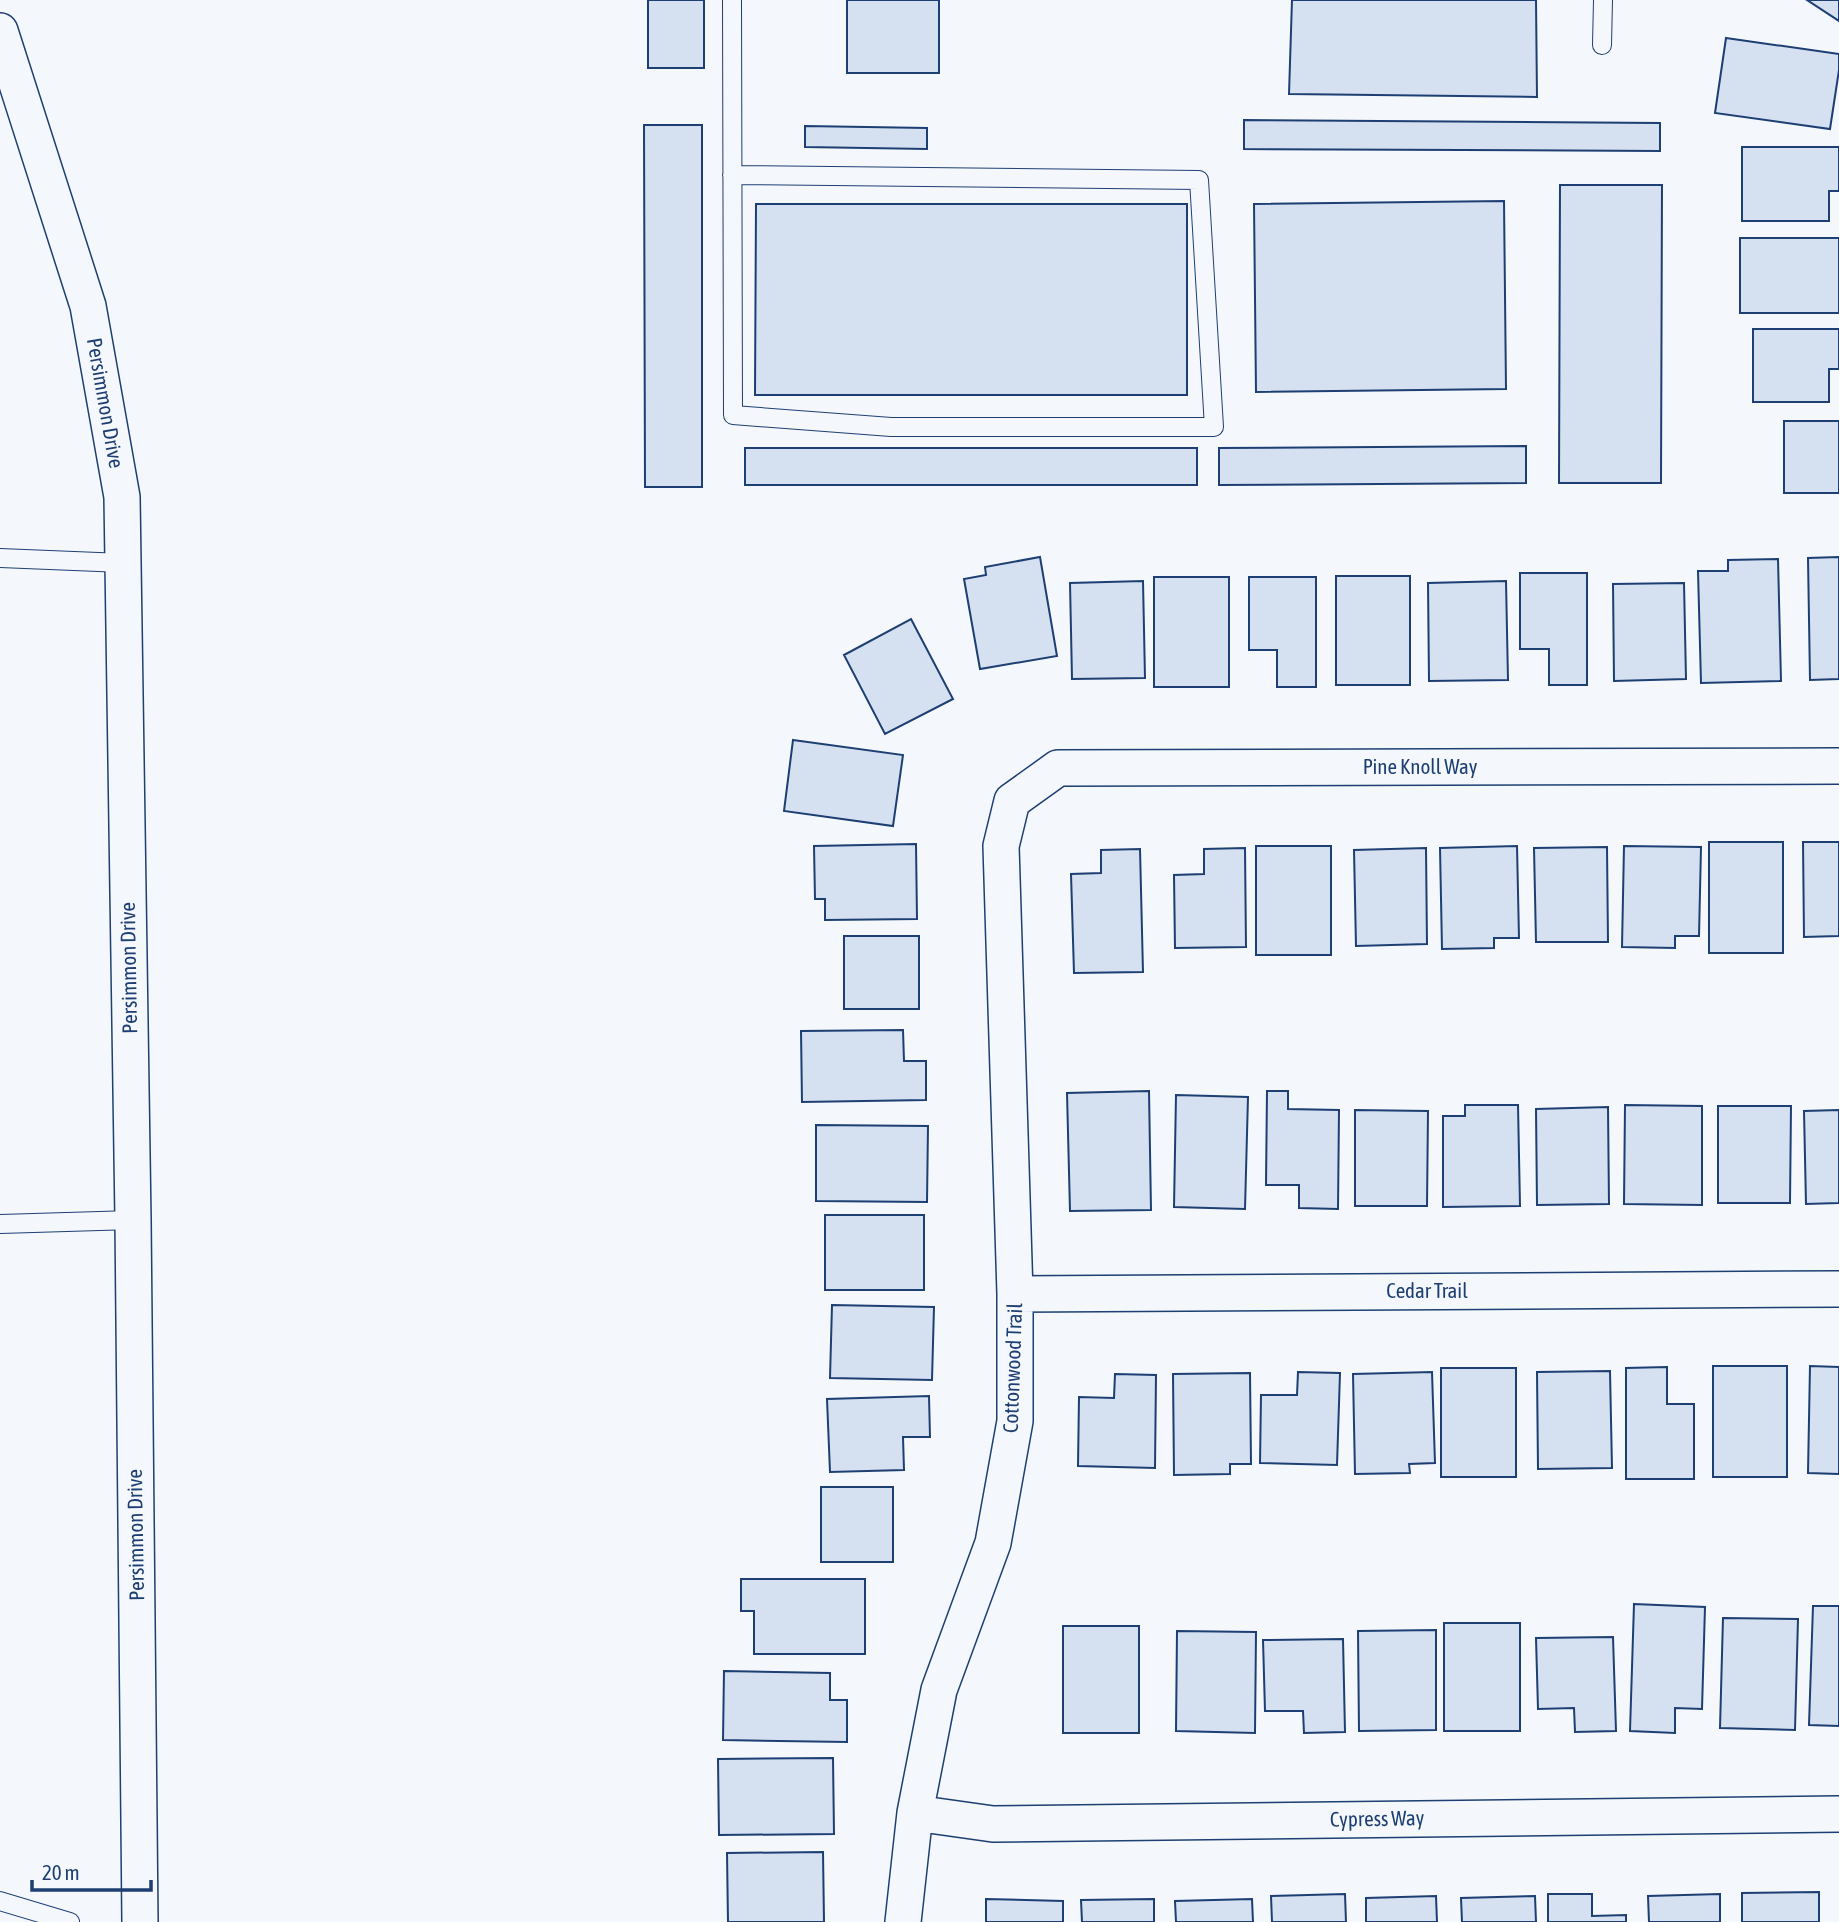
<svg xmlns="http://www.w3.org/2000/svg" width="1839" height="1922" font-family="'Asap Condensed',sans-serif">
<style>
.building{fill:#d5e0f0;stroke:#1d3f73;stroke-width:2}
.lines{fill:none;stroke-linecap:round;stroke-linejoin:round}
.lane-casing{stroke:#1d3f73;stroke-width:20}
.street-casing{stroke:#1d3f73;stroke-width:38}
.lane{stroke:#f4f7fb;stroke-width:18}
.street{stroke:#f4f7fb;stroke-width:35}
.labels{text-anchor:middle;stroke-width:5;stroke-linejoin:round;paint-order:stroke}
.street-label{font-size:21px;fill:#1d3f73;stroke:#f4f7fb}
</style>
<rect width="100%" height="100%" fill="#f4f7fb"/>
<path class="building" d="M648,0H704V68H648Z
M847,0H939V73H847Z
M1292,0H1536L1537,97L1289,94Z
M1807,0H1839V21Z
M1726,38L1839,54V70L1830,129L1715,113Z
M1244,120L1660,123V151L1244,149Z
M644,125H702V487H645Z
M805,126L927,128V149L805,147Z
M1742,147H1839V191H1829V221H1742Z
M1560,185H1662L1661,483H1559Z
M1504,201L1506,389L1256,392L1254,204Z
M756,204H1187V395H755Z
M1740,238H1839V313H1740Z
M1753,329H1839V369H1829V402H1753Z
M1784,421H1839V493H1784Z
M1526,446V483L1219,485V448Z
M745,448H1197V485H745Z
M1040,557L1057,656L980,669L964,579L986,575L985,567Z
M1839,557V679L1810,680L1808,558Z
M1778,559L1781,681L1701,683L1698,571H1728V560Z
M1520,573H1587V685H1549V649H1520Z
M1336,576H1410V685H1336Z
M1154,577H1229V687H1154Z
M1249,577H1316V687H1277V650H1249Z
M1143,581L1145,678L1072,679L1070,583Z
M1506,581L1508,680L1429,681L1428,583Z
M1684,583L1686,679L1614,681L1613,584Z
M911,619L953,699L885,734L844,655Z
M793,740L903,755L893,826L784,811Z
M1709,842H1783V953H1709Z
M1803,842H1839V936L1804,937Z
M916,844L917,919L825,920V899H815L814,846Z
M1256,846H1331V955H1256Z
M1517,846L1519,938H1494V948L1442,949L1440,848Z
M1624,846L1701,847L1699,936H1675V948L1622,947Z
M1607,847L1608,942H1536L1534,848Z
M1245,848L1246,947L1175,948L1174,875L1204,874V849Z
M1426,848L1427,944L1356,946L1354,850Z
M1140,849L1143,972L1074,973L1071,874L1101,873V850Z
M844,936H919V1009H844Z
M903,1030L904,1061H926V1100L802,1102L801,1031Z
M1149,1091L1151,1210L1070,1211L1067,1093Z
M1267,1091H1288V1109L1339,1110L1338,1209L1299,1208V1185H1266Z
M1176,1095L1248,1097L1245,1209L1174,1207Z
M1465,1105H1518L1520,1206L1443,1207V1116H1465Z
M1625,1105L1702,1106V1205L1624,1204Z
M1718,1106H1791L1790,1203H1718Z
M1608,1107L1609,1204L1537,1205L1536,1109Z
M1355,1110L1428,1111L1427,1206H1355Z
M1839,1110V1203L1806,1204L1804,1111Z
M816,1125L928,1126L927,1202L816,1201Z
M825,1215H924V1290H825Z
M832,1305L934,1307L932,1380L830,1378Z
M1713,1366H1787V1477H1713Z
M1810,1366L1839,1367V1474L1808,1473Z
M1667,1367V1404H1694V1479H1626V1368Z
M1441,1368H1516V1477H1441Z
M1610,1371L1612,1468L1538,1469L1537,1372Z
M1298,1372L1340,1373L1337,1465L1260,1463L1261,1395H1297Z
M1432,1372L1435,1463L1409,1464L1410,1473L1355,1474L1353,1374Z
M1250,1373L1251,1464H1230V1474L1174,1475L1173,1374Z
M1115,1374L1156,1375L1155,1468L1078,1466L1079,1397L1114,1398Z
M929,1396L930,1437H903L904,1470L830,1472L827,1399Z
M821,1487H893V1562H821Z
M741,1579H865V1654H754V1611H741Z
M1634,1604L1705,1607L1702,1709L1675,1708V1733L1630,1731Z
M1813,1606H1839V1726L1809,1725Z
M1723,1618L1798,1619L1795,1730L1720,1728Z
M1444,1623H1520V1731H1444Z
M1063,1626H1139V1733H1063Z
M1436,1630V1730L1359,1731L1358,1631Z
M1177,1631L1256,1632L1255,1733L1176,1731Z
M1613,1637L1616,1731L1575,1732L1574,1708L1538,1709L1536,1638Z
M1343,1639L1345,1732L1304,1733L1303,1711H1265L1263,1640Z
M724,1671L830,1673V1700H847V1742L723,1740Z
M833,1758L834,1834L719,1835L718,1759Z
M823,1852L824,1922H728L727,1853Z
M1819,1892V1922H1742V1893Z
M1345,1894L1346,1922H1272L1271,1896Z
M1548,1894H1592V1916L1626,1915V1922H1548Z
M1720,1894V1922H1649L1648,1896Z
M1436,1896L1437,1922H1366V1898Z
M1535,1896L1536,1922H1462L1461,1898Z
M986,1899L1063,1901V1922H986Z
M1154,1899V1922H1082L1081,1900Z
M1252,1899L1253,1922H1176L1175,1901Z"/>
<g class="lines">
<g class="lane-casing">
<path id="lane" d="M732,0L733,415L891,427H1214L1199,180L732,175
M1602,45L1603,0
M0,558L123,563
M0,1224L133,1220
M0,1901L70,1922"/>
</g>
<g class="street-casing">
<path id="street" d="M0,31L88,306L122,497L133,1220L140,1922
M1015,1294L1839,1289
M915,1813L993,1824L1839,1814
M903,1922L915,1813L939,1690L993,1543L1015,1421V1294L1001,846L1012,801L1058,768L1839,766"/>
</g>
<use href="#lane" class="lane"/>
<use href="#street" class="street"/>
</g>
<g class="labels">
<g class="street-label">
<text transform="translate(105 403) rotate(80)" y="7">Persimmon Drive</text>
<text x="1420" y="774">Pine Knoll Way</text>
<text transform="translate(129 968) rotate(-91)" y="7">Persimmon Drive</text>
<text x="1427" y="1298">Cedar Trail</text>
<text transform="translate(1013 1368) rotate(-88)" y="7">Cottonwood Trail</text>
<text transform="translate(136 1535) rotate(-91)" y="7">Persimmon Drive</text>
<text transform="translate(1377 1819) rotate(-1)" y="7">Cypress Way</text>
</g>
</g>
<path d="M32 1880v10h119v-10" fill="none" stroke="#1d3f73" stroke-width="3.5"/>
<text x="42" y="1880" font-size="21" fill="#1d3f73" stroke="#f4f7fb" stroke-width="5" paint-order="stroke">20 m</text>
</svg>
